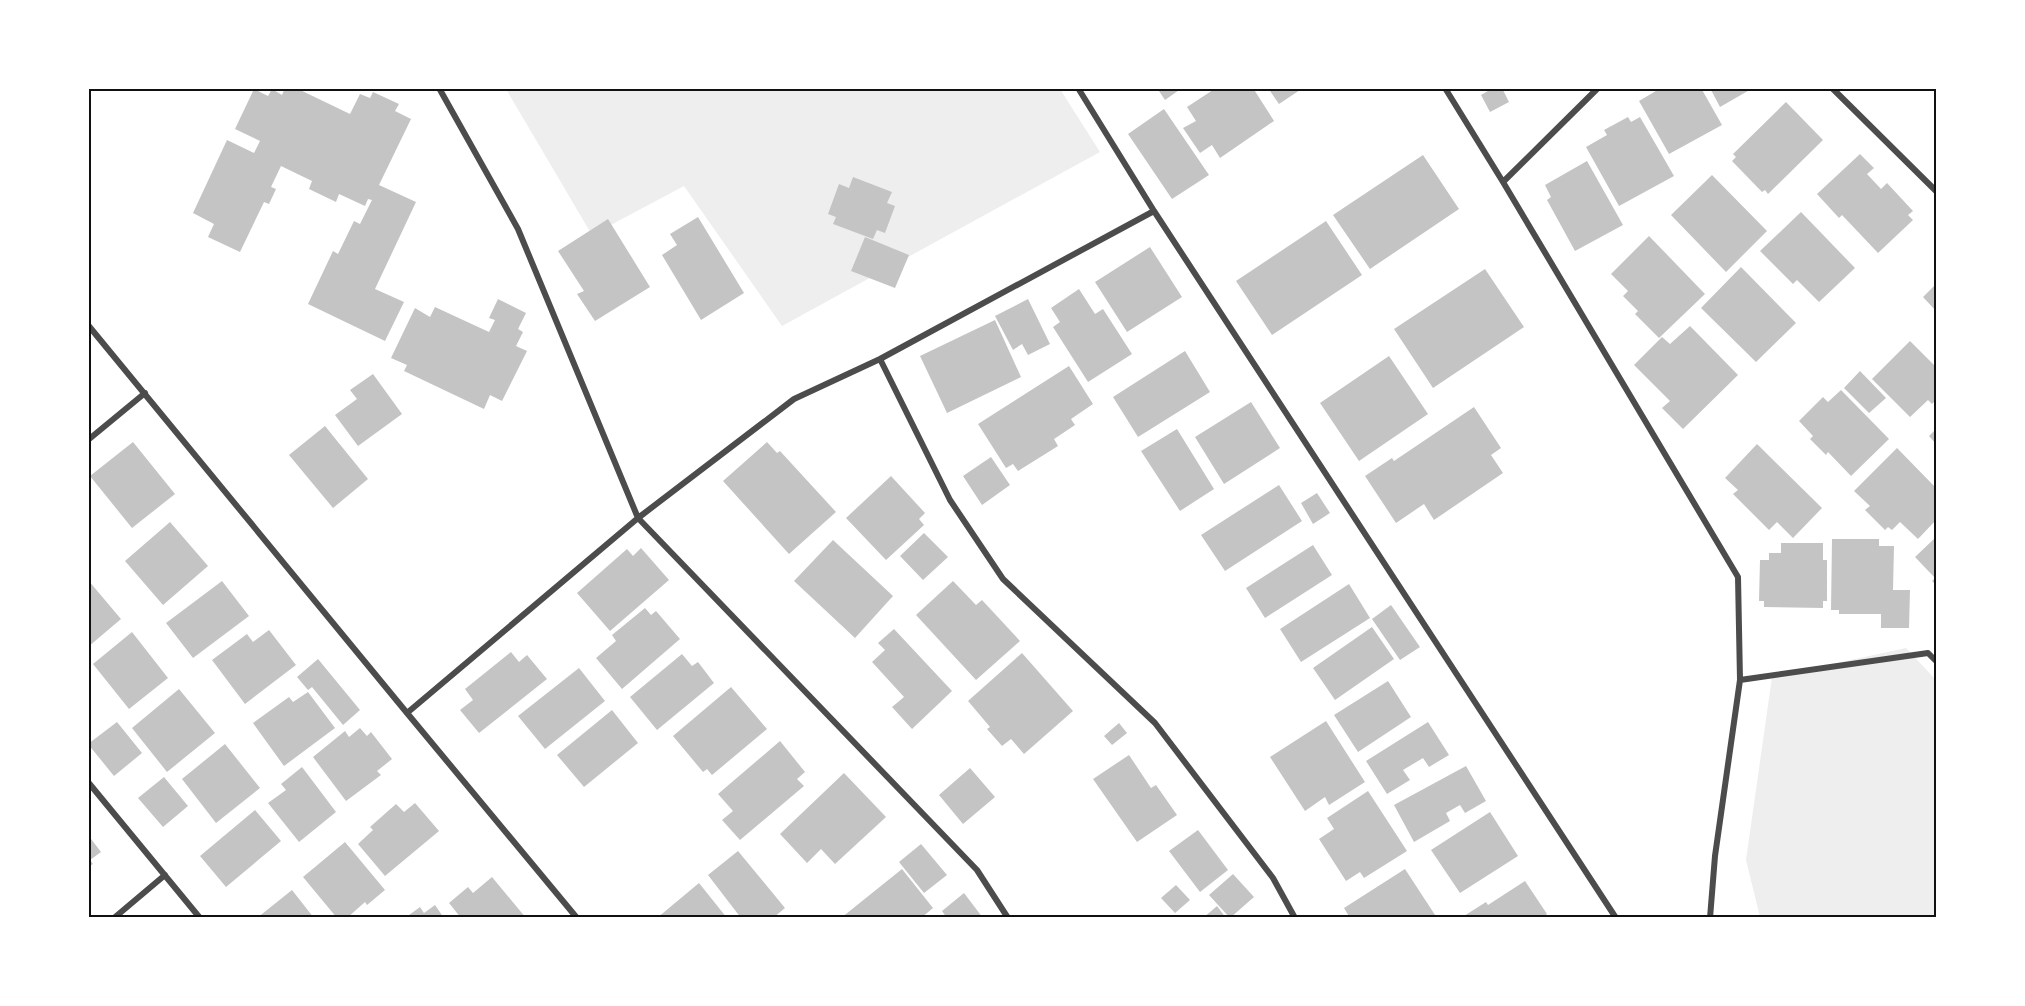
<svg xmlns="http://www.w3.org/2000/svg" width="2025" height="1006" font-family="'Archivo Narrow',sans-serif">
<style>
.green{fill:#eee}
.building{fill:#c4c4c4}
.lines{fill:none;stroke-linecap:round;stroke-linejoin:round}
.minor{stroke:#4c4c4c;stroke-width:6}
.neatline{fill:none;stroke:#111;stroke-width:2}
</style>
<rect width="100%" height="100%" fill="#fff"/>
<path class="green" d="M506,89H1060L1100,152L782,326L684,186L592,235Z
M1906,648L1936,680V917H1760L1746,860L1772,677Z"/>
<path class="building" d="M285,88H296L350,114L360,94L370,98L373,92L399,104L395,111L411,119L379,185L416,202L375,289L404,302L385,341L308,304L333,251L338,254L354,221L360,224L372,200L368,199L365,206L339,194L336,202L309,189L312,181L281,166L271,187L276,189L269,204L264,202L240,252L208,237L214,224L193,213L227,140L254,153L260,141L235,129L254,89L268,96L272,89L282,95Z
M1157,88H1182L1165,100Z
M1216,88H1253L1274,121L1220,158L1212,145L1200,153L1183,128L1196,121L1187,107Z
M1268,88H1303L1279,104Z
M1493,88H1502L1509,102L1490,112L1481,95Z
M1661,88H1701L1722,125L1669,154L1639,101Z
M1710,88H1753L1720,107Z
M1786,102L1823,140L1768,194L1765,190L1762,192L1732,161L1736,157L1733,154Z
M1164,109L1209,175L1172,199L1128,134Z
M1628,117L1631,122L1640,117L1674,176L1619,206L1586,147L1607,135L1604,130Z
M1860,154L1874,168L1867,174L1881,189L1887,183L1913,211L1908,215L1913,220L1878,253L1842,215L1839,218L1817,194Z
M1423,155L1459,209L1370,269L1333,215Z
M1587,161L1623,225L1575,251L1547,200L1551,197L1545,185Z
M1712,175L1767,231L1726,272L1671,215Z
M853,177L892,192L887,203L895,206L885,233L877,230L873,239L833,224L836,217L828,214L839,184L849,188Z
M1801,212L1855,268L1819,302L1797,280L1793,284L1760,251Z
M698,217L744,293L701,320L662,255L677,245L670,234Z
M608,219L650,287L595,321L577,294L584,291L558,251Z
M1326,221L1362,275L1272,335L1236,281Z
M1649,236L1705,294L1659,338L1635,314L1638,311L1623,296L1628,291L1611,274Z
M865,237L909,255L895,288L851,271Z
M1150,247L1182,297L1127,332L1095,282Z
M1741,267L1796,323L1756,362L1701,308Z
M1485,269L1524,327L1433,388L1394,329Z
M1936,284V311L1923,297Z
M1079,289L1095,314L1103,309L1132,354L1088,382L1053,327L1060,322L1051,308Z
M498,299L526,313L518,329L523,332L516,346L527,351L502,401L490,395L484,409L404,371L407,365L391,358L415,308L430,317L435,307L489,332L495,320L489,318Z
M1028,299L1050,344L1028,355L1022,344L1013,350L995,316Z
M995,320L1021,377L947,413L920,356Z
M1690,326L1738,375L1683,429L1662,408L1670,401L1634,365L1662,337L1670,344Z
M1910,341L1936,367V400L1932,404L1928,400L1910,417L1872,379Z
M1185,351L1210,392L1138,437L1113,397Z
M1389,356L1428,414L1359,461L1320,403Z
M1069,366L1093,404L1071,419L1075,425L1054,439L1058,446L1018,471L1013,464L1006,468L978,424Z
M1860,371L1886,398L1869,413L1844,388Z
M373,374L402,414L358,446L335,415L357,399L350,390Z
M1841,390L1889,439L1851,476L1828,452L1826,455L1810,439L1813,436L1799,421L1823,397L1828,402Z
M1251,402L1280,448L1224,484L1195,437Z
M1474,407L1501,448L1491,455L1503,473L1434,520L1424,504L1396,523L1365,476L1392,458L1394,461Z
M325,426L368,479L333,508L289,455Z
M1177,429L1214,489L1180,511L1141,451Z
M1936,429V444L1929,436Z
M133,442L175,494L132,528L90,476Z
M767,442L777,453L780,451L836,512L789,554L723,481Z
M1757,444L1822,508L1793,538L1777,522L1769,530L1733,494L1738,490L1725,478Z
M1897,448L1936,488V520L1918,539L1900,522L1892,530L1888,527L1885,530L1865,510L1870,506L1854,491Z
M991,457L1010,485L982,505L963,476Z
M891,476L925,513L919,519L924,525L886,560L846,518Z
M1279,485L1302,521L1225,571L1201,535Z
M1317,493L1330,513L1313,524L1301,503Z
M170,522L208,566L163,605L125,561Z
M924,533L948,557L923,580L900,556Z
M1936,537V585L1932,581L1935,578L1915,557Z
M1832,539H1879V546H1894L1893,590H1910L1909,628H1881V614H1839V610H1831Z
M833,540L893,596L855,638L794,581Z
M1781,543H1823V560H1827V601H1823V608L1764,607V601H1759L1760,560H1769V553H1781Z
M1313,545L1332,575L1265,618L1246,588Z
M641,548L669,580L610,631L577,593L627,549L633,556Z
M88,580L121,619L88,647Z
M222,581L249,616L193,658L166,623Z
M953,581L976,605L982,600L1020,641L976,680L916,615Z
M1349,584L1370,618L1301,662L1280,629Z
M1391,605L1420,647L1400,660L1372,619Z
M645,608L651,615L656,611L680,639L622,689L596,658L616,641L612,635Z
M1372,627L1394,659L1335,700L1313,668Z
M894,629L952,691L912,729L892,707L904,697L872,662L885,650L878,643Z
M269,630L296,665L245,704L212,660L247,634L253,642Z
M132,632L168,678L129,709L93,664Z
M511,652L519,662L527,655L547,679L479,733L460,710L473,700L465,689Z
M1022,653L1073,711L1024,754L1011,739L1002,746L987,729L990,727L968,701Z
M682,654L692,666L698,662L714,683L657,730L630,697Z
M318,659L360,710L343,725L312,687L308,690L297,677Z
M579,668L605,701L545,749L518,716Z
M1388,681L1411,717L1358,752L1334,715Z
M731,687L767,729L712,775L707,769L703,772L673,736Z
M179,689L215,733L167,772L132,728Z
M308,692L335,728L284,766L253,723L289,697L293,702Z
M612,710L638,743L584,787L557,755Z
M1326,721L1365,782L1329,805L1325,797L1305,811L1270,757Z
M117,722L142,753L114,776L88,744Z
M1428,722L1449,755L1429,767L1423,758L1403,770L1410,780L1387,794L1366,761Z
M1119,723L1127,733L1112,745L1104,736Z
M360,728L367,736L371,732L392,759L377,771L381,775L346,801L313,757L345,731L349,737Z
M780,741L805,772L797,779L804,786L740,840L722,820L733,811L718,794Z
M225,744L260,788L216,823L182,779Z
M1129,755L1151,788L1156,785L1177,815L1137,842L1093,779Z
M1466,766L1486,801L1465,813L1460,805L1446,813L1450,821L1414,842L1394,805Z
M302,767L336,812L299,842L268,803L286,790L281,784Z
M970,768L995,797L963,824L939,795Z
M844,773L886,817L835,864L821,849L807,863L780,834Z
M164,777L188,806L163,827L138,798Z
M1368,791L1407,851L1364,878L1360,872L1346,881L1319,839L1334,829L1327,818Z
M415,803L439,831L385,876L358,844L373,830L370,827L396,804L404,812Z
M255,810L281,841L226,887L200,856Z
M1490,812L1518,856L1460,893L1431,850Z
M1198,830L1228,870L1200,892L1169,851Z
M88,835L101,852L90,860L93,864L88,867Z
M345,842L385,890L367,905L365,902L347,918H337L303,877Z
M921,844L947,875L924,893L899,862Z
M738,851L785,908L773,918H741L708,875Z
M902,869L933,908L921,918H841Z
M1405,869L1437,918H1350L1344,908Z
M1233,874L1254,897L1230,918L1209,895Z
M492,877L526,918H461L449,903L468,887L473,893Z
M1525,881L1547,914L1542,918H1465L1464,916L1486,902L1488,905Z
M699,883L727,918H657Z
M1176,885L1190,900L1175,913L1161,898Z
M292,890L314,918H257Z
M964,893L983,918H947L942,911Z
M435,905L444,918H405L420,907L424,913Z
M1217,906L1226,918H1203Z"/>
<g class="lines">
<path class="minor" d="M439,88L518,229L638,518L977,870L1008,918
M1078,88L1154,211L1616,918
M1445,88L1503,182L1738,577L1740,680L1715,856L1710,918
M1832,88L1936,191
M1503,182L1598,88
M88,325L407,713L577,918
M880,359L950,500L1003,579L1155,723L1273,878L1295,918
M88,440L145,393
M1740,680L1928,653L1936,661
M407,713L638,518L794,399L880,359L1154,211
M88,782L200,918
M114,918L165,875"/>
</g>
<rect width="2025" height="1006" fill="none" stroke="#ffffff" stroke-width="180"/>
<rect x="90" y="90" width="1845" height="826" class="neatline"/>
</svg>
